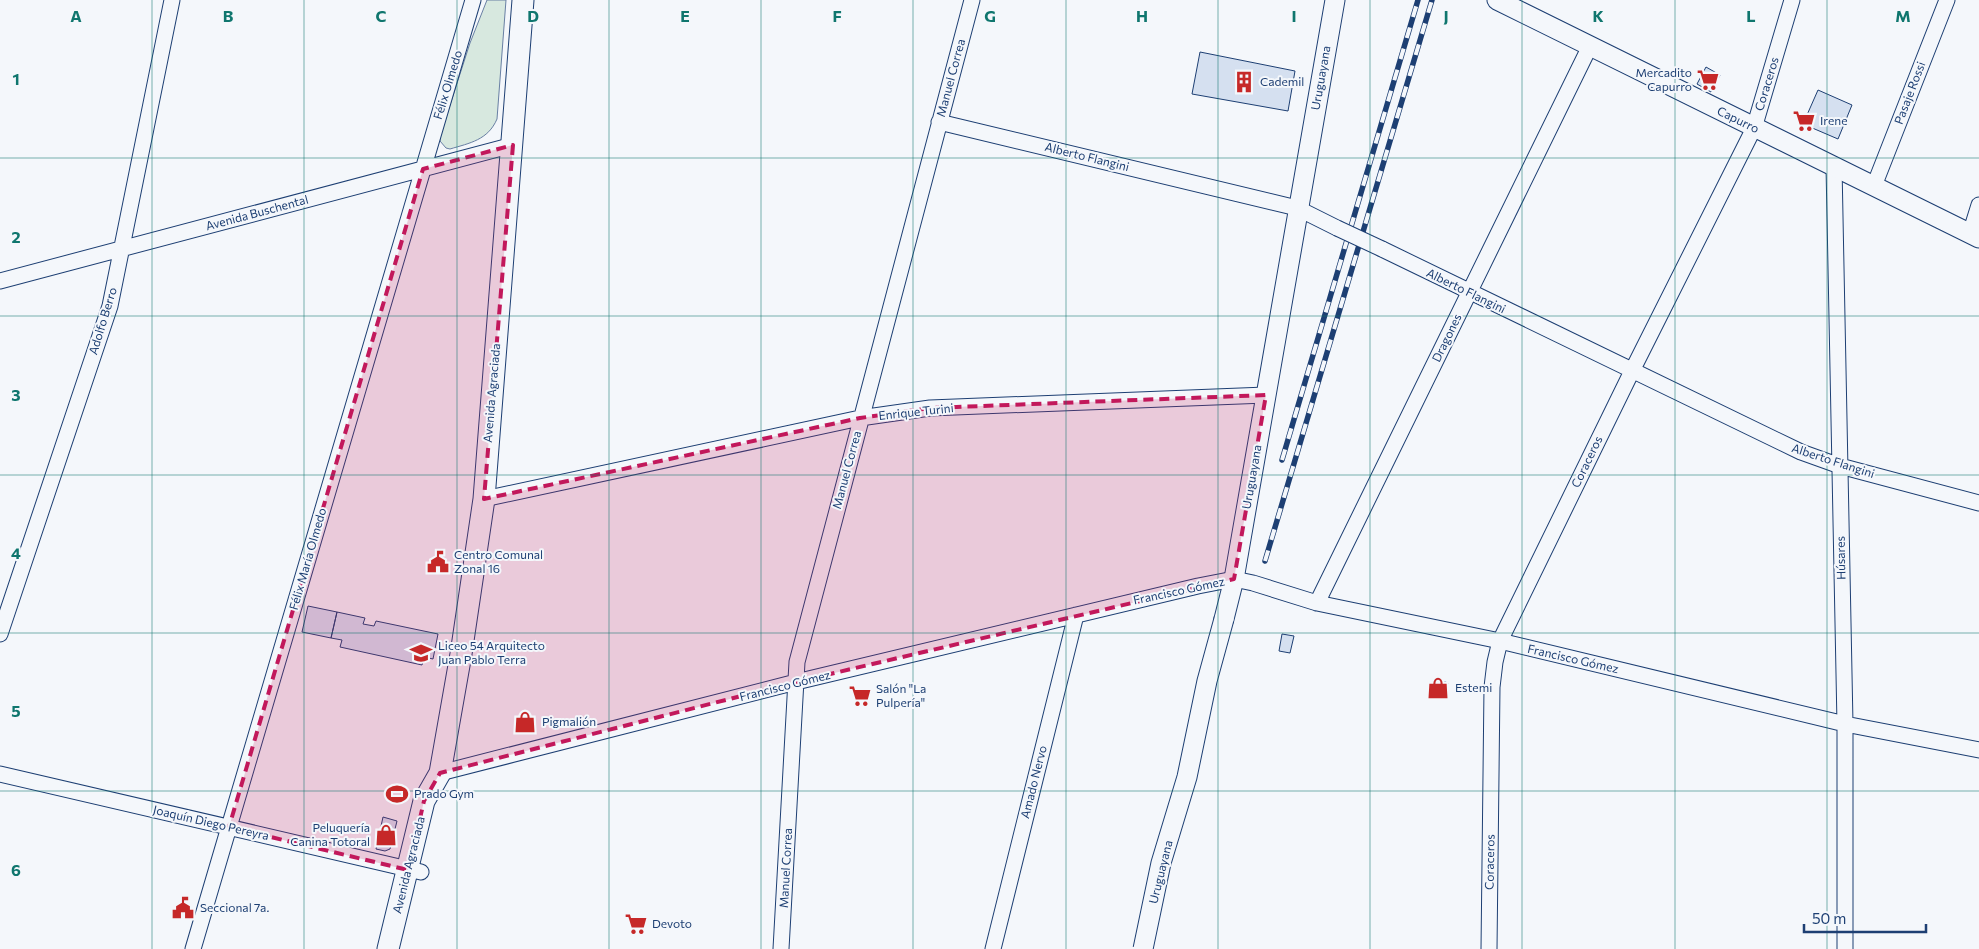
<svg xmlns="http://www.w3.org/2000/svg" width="1979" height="949" font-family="Commissioner,sans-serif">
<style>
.green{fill:#d7e8df;stroke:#687fa3}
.building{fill:#d5e0f0;stroke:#1d3f73}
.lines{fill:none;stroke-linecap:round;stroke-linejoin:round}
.minor-casing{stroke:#1d3f73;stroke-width:17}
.tertiary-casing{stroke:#1d3f73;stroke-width:21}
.secondary-casing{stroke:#1d3f73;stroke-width:23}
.minor{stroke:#f4f7fb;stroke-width:15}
.tertiary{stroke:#f4f7fb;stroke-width:19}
.secondary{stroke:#f4f7fb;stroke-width:21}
.rail-casing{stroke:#1d3f73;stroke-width:5.5}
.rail{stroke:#f4f7fb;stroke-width:4;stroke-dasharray:11;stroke-linecap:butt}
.minor-bridge-casing{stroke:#1d3f73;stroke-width:17;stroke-linecap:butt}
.tertiary-bridge-casing{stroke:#1d3f73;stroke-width:21;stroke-linecap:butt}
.minor-bridge{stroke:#f4f7fb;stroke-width:15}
.tertiary-bridge{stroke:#f4f7fb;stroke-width:19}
.marked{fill:#c2185b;fill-opacity:0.2;stroke:#c2185b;stroke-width:4;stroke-dasharray:10 6;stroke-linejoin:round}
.grid{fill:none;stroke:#0f766e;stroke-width:1;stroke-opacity:0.55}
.labels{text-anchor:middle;stroke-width:4;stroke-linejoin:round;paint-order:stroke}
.poi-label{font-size:12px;fill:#1d3f73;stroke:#f4f7fb;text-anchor:start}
.street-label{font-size:12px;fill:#1d3f73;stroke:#f4f7fb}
.grid-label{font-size:16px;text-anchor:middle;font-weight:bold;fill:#0f766e;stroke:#f4f7fb;stroke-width:4;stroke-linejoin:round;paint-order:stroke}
</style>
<rect width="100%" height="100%" fill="#f4f7fb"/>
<path class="green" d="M487,0H506L497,119C488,140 470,143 450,149L446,148L440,141V136L470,43Z"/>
<path class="building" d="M1200,52L1295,71L1288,111L1192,94Z
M1706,67L1720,75L1711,92L1697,84Z
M1818,90L1852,105L1838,139L1803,124Z
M308,606L337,612L331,638L302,632Z
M337,612L365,618L363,624L374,626L376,621L438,634L433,659L424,657L422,665L340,647L342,640L331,638Z
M1282,634L1294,636L1290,653L1279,651Z
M1435,678L1448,683L1442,699L1429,693Z
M383,817L397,821L390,849L385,851L376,849Z"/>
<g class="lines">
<g class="minor-casing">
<path id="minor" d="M939,122L1297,208L1337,228
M1834,166L1845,724V949
M1874,186L1947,0
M1970,234L1979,205
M1382,249L1801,452L1840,466L1979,503
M0,281L513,145
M484,499L860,418L930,408L1266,395
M1317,603L1590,46
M0,634L110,306L172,0
M440,773L796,682L1198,586L1234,579L1253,583L1317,603L1500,641L1845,724L1979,750
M0,774L421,872
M193,949L473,0
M781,949L797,662L972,0
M993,949L1076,615
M1489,949L1492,687L1495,662L1500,641L1632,371L1754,128L1792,0"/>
</g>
<g class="tertiary-casing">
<path id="tertiary" d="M1497,0L1979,238
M1224,619L1234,579L1335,0"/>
</g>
<g class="secondary-casing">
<path id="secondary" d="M388,949L424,801L440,773L461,654L484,499L523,0"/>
</g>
<use href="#minor" class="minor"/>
<use href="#tertiary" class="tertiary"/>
<use href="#secondary" class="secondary"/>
<g class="rail-casing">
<path id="rail" d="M1282,460L1418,0
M1265,561L1432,0"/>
</g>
<use href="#rail" class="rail"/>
<g class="minor-bridge-casing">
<path id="minor-bridge" d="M1337,228L1382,249"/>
</g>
<g class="tertiary-bridge-casing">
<path id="tertiary-bridge" d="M1143,949L1161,863L1187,777L1207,681L1224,619"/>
</g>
<use href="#minor-bridge" class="minor-bridge"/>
<use href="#tertiary-bridge" class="tertiary-bridge"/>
</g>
<path class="marked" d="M513,145L484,499L860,418L930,408L1266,395L1234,579L796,682L440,773L424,801L408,870L229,827L423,169Z"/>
<path class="grid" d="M152,0V949M304,0V949M457,0V949M609,0V949M761,0V949M913,0V949M1066,0V949M1218,0V949M1370,0V949M1522,0V949M1675,0V949M1827,0V949M0,158H1979M0,316H1979M0,475H1979M0,633H1979M0,791H1979"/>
<defs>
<g id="supermarket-bare" transform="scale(1.725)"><path d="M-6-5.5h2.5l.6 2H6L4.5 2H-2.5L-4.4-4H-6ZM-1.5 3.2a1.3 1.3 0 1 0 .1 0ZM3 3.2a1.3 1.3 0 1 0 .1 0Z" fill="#c62828" stroke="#f4f7fb" stroke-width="2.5" paint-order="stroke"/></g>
<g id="building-bare" transform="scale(1.725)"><path d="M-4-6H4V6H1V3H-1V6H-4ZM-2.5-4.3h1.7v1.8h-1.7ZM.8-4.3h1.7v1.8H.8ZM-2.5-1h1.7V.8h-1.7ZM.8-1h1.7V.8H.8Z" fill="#c62828" stroke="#f4f7fb" stroke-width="2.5" paint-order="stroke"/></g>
<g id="civic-bare" transform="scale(1.725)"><path d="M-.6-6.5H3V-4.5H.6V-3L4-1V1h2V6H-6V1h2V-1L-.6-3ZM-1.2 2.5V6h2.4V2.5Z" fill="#c62828" stroke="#f4f7fb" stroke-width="2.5" paint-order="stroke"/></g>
<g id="school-bare" transform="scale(1.725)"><path d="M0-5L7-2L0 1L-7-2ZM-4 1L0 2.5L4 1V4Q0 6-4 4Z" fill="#c62828" stroke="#f4f7fb" stroke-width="2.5" paint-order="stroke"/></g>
<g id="shop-bare" transform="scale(1.725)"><path d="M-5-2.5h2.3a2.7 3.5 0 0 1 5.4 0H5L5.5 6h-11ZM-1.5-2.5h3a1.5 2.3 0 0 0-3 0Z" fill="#c62828" stroke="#f4f7fb" stroke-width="2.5" paint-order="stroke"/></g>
<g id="stadium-bare" transform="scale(1.725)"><path d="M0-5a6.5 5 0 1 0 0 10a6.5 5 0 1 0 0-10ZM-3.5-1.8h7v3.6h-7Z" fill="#c62828" stroke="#f4f7fb" stroke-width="2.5" paint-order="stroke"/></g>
</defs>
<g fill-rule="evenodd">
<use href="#supermarket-bare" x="1708" y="80"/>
<use href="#building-bare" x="1244" y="82"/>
<use href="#supermarket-bare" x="1804" y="121"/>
<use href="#civic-bare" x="438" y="562"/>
<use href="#school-bare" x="421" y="653"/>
<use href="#shop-bare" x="1438" y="688"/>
<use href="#supermarket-bare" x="860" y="696"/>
<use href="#shop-bare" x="525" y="722"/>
<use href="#stadium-bare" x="397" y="794"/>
<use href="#shop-bare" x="386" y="835"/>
<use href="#civic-bare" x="183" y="908"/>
<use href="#supermarket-bare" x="636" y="924"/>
</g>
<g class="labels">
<g class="poi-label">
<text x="1692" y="77" text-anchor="end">Mercadito<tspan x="1692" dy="14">Capurro</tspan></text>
<text x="1260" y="86">Cademil</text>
<text x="1820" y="125">Irene</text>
<text x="454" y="559">Centro Comunal<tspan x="454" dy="14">Zonal 16</tspan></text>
<text x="438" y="650">Liceo 54 Arquitecto<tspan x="438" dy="14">Juan Pablo Terra</tspan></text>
<text x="1455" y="692">Estemi</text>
<text x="876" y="693">Salón "La<tspan x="876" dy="14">Pulpería"</tspan></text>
<text x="542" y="726">Pigmalión</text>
<text x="414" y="798">Prado Gym</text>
<text x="370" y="832" text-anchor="end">Peluquería<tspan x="370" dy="14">Canina Totoral</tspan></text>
<text x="200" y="912">Seccional 7a.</text>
<text x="652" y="928">Devoto</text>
</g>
<g class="street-label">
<text transform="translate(951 78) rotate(-75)" y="4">Manuel Correa</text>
<text transform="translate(1321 78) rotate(-80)" y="4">Uruguayana</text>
<text transform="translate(1767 84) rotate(-73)" y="4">Coraceros</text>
<text transform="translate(448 85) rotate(-73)" y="4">Félix Olmedo</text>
<text transform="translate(1910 93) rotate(-69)" y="4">Pasaje Rossi</text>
<text transform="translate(1738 120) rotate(26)" y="4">Capurro</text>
<text transform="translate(1087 157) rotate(14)" y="4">Alberto Flangini</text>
<text transform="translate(257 213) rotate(-15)" y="4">Avenida Buschental</text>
<text transform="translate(1466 291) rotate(26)" y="4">Alberto Flangini</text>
<text transform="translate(103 321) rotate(-73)" y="4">Adolfo Berro</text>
<text transform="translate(1447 338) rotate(-64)" y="4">Dragones</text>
<text transform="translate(492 393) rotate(-85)" y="4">Avenida Agraciada</text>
<text transform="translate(916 412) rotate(-6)" y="4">Enrique Turini</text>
<text transform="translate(1833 461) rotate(18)" y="4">Alberto Flangini</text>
<text transform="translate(1587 462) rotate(-64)" y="4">Coraceros</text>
<text transform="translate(847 470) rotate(-75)" y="4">Manuel Correa</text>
<text transform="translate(1252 477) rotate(-80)" y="4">Uruguayana</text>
<text transform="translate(1841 558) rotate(-91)" y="4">Húsares</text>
<text transform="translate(308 559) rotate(-74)" y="4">Félix María Olmedo</text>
<text transform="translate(1179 591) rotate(-12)" y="4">Francisco Gómez</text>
<text transform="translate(1573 659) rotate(13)" y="4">Francisco Gómez</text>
<text transform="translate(785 686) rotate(-14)" y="4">Francisco Gómez</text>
<text transform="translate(1034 782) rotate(-76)" y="4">Amado Nervo</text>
<text transform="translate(211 823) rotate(13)" y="4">Joaquín Diego Pereyra</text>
<text transform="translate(1490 862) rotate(-89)" y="4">Coraceros</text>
<text transform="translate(409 865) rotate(-76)" y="4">Avenida Agraciada</text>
<text transform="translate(786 868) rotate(-87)" y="4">Manuel Correa</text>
<text transform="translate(1161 872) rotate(-76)" y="4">Uruguayana</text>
</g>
</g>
<g class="grid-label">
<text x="76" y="22">A</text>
<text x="228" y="22">B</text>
<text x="381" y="22">C</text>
<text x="533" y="22">D</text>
<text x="685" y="22">E</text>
<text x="837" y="22">F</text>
<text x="990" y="22">G</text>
<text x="1142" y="22">H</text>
<text x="1294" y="22">I</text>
<text x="1446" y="22">J</text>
<text x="1598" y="22">K</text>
<text x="1751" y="22">L</text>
<text x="1903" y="22">M</text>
<text x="16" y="85">1</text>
<text x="16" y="243">2</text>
<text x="16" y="401">3</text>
<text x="16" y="559">4</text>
<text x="16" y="717">5</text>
<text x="16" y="876">6</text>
</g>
<path d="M1804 924v8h122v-8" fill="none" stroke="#1d3f73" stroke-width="2.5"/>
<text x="1812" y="924" font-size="15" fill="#1d3f73" stroke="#f4f7fb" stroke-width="4" paint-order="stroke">50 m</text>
</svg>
